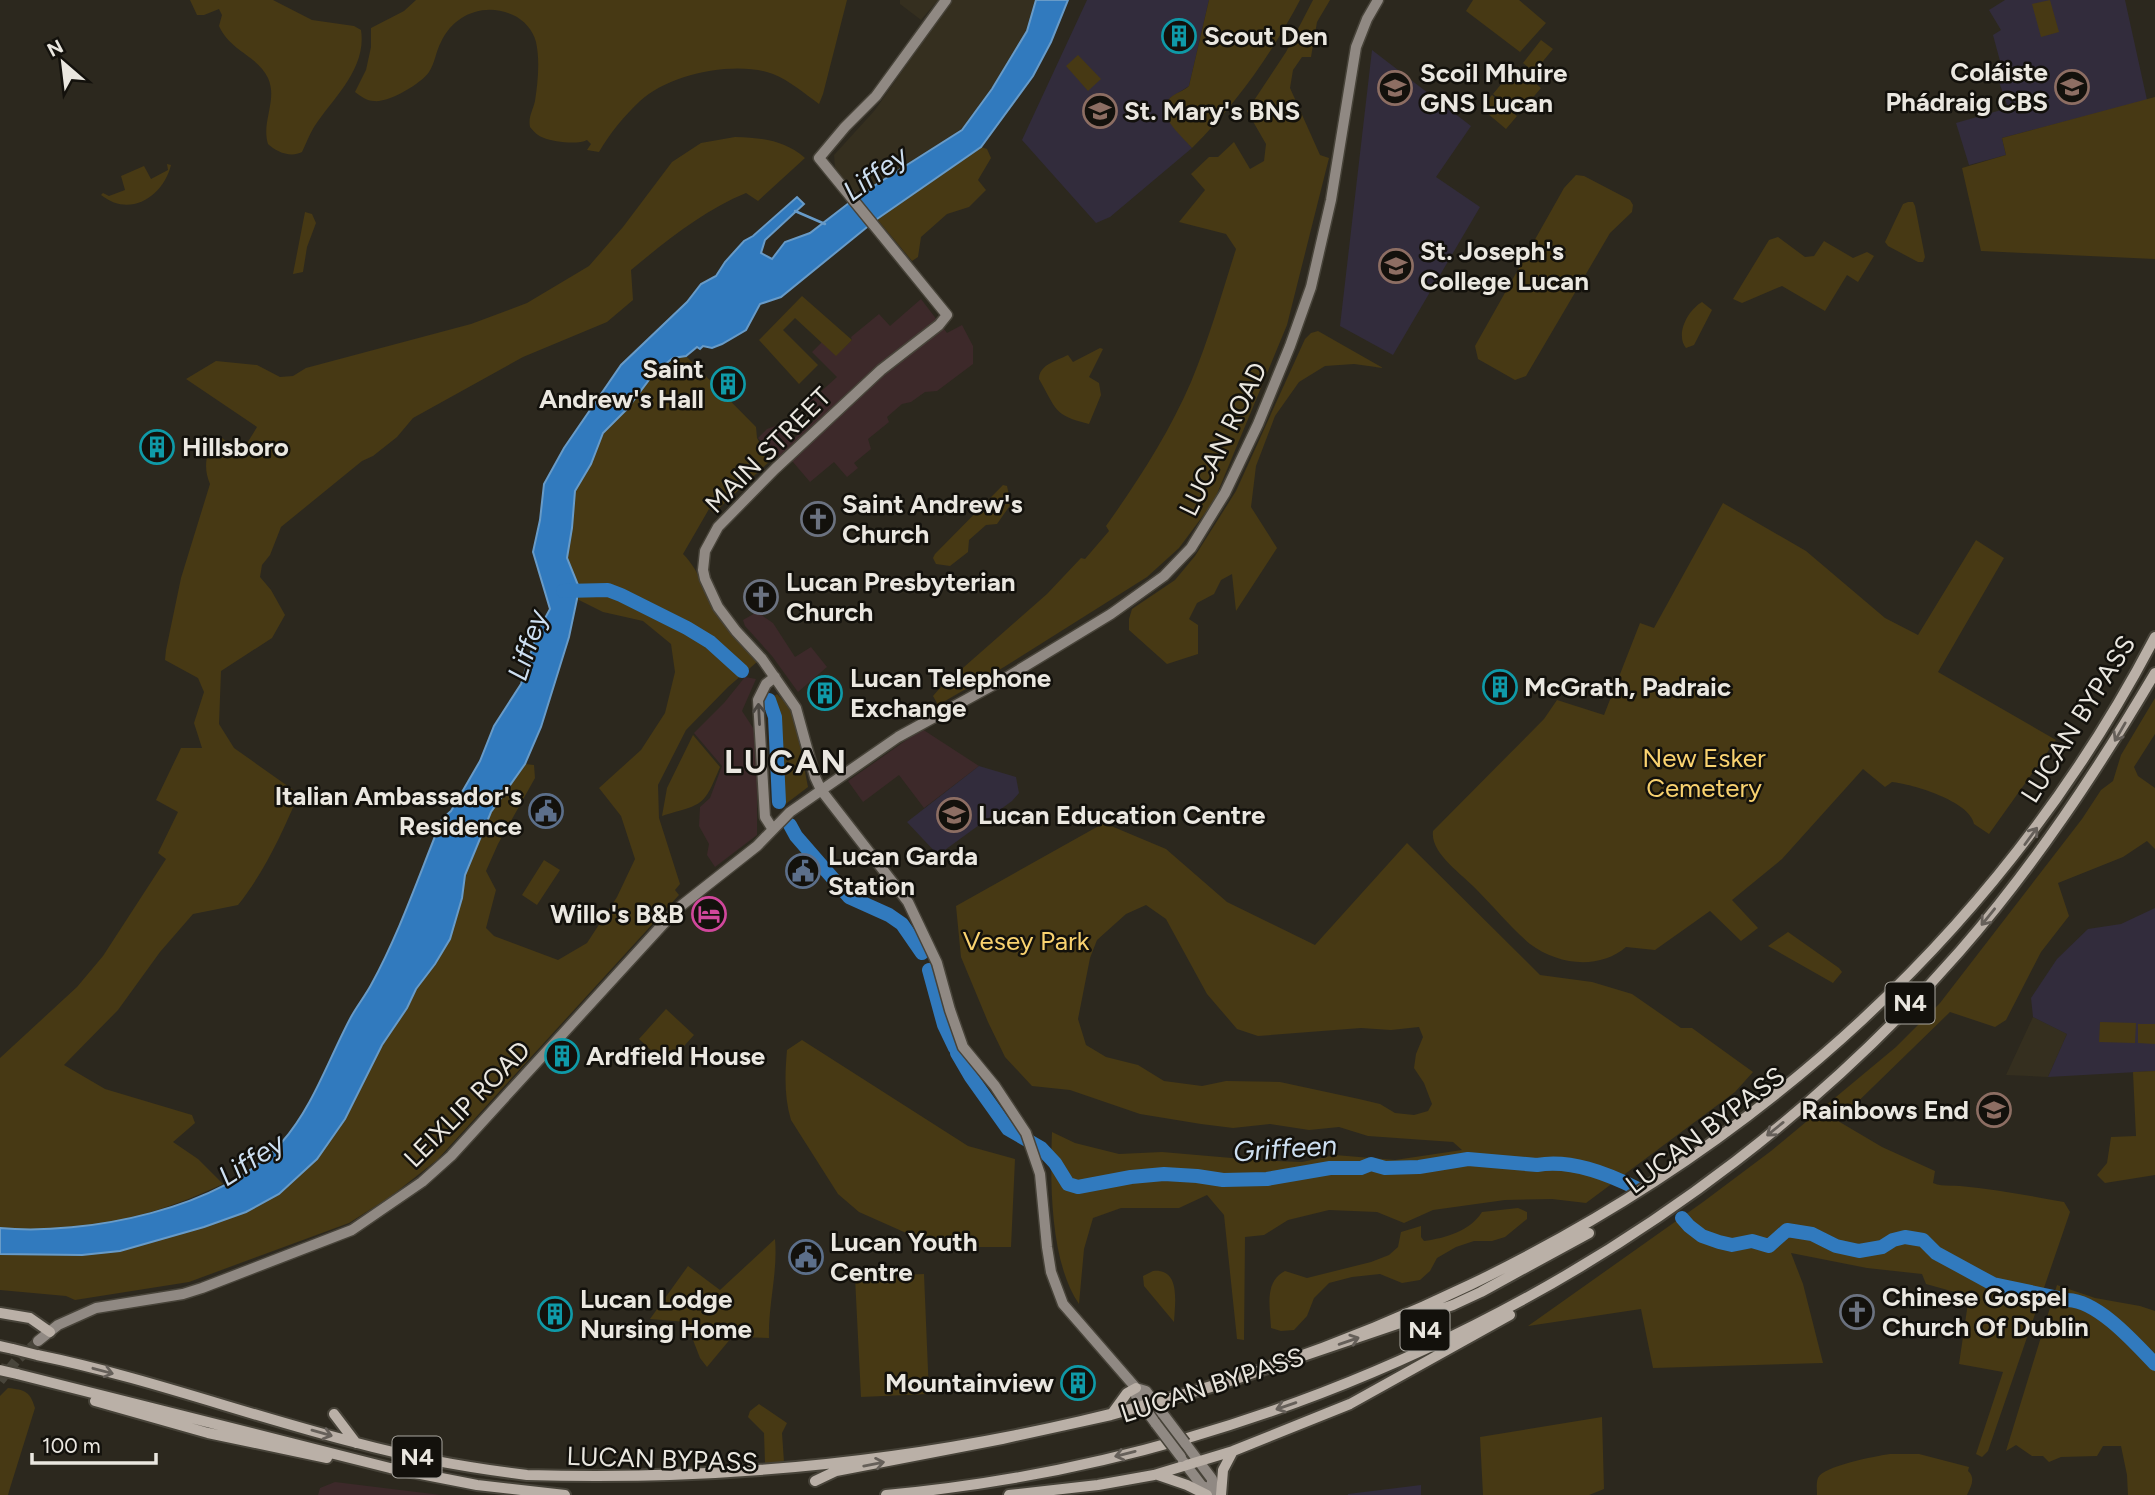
<svg xmlns="http://www.w3.org/2000/svg" width="2155" height="1495" font-family="Figtree,sans-serif">
<style>
.commercial{fill:#3d292a}
.built{fill:#352f1f}
.education{fill:#322c3c}
.green{fill:#473914;fill-rule:evenodd}
.water{fill:#317abe;stroke:#689bc8;stroke-width:2}
.lines{fill:none;stroke-linecap:round;stroke-linejoin:round}
.stream{stroke:#689bc8;stroke-width:2.5}
.river{stroke:#317abe;stroke-width:14}
.secondary-tunnel{stroke:#48453b;stroke-width:10;stroke-dasharray:10 5;stroke-linecap:butt}
.secondary-casing{stroke:#474339;stroke-width:13}
.trunk-casing{stroke:#474339;stroke-width:14}
.secondary{stroke:#908983;stroke-width:10}
.trunk{stroke:#bab0a7;stroke-width:10}
.secondary-bridge-casing{stroke:#474339;stroke-width:13;stroke-linecap:butt}
.trunk-bridge-casing{stroke:#474339;stroke-width:14;stroke-linecap:butt}
.secondary-bridge{stroke:#908983;stroke-width:10}
.trunk-bridge{stroke:#bab0a7;stroke-width:10}
.oneway{stroke:#4b4742}
.oneway2{stroke:#66605a}
.labels{text-anchor:middle;stroke-width:5;stroke-linejoin:round;paint-order:stroke}
.shield{fill:#13110c;stroke:#aaa7a0;stroke-width:2}
.shield-label{font-size:24px;font-weight:bold;fill:#eae7e0}
.poi-label{font-size:26px;font-weight:bold;fill:#eae7e0;stroke:#13110c;text-anchor:start}
.street-label{font-size:26px;fill:#eae7e0;stroke:#13110c}
.park-label{font-size:26px;fill:#f9d26f;stroke:#13110c}
.water-label{font-size:28px;font-style:italic;fill:#cddff1;stroke:#13110c}
.district-label{font-size:33px;font-weight:bold;letter-spacing:2px;fill:#eae7e0;stroke:#13110c}
</style>
<rect width="100%" height="100%" fill="#2c281e"/>
<path class="commercial" d="M921,299L947,333L962,325L973,346V364L937,391L925,392L911,402L902,404L887,417L889,422L868,439L871,449L854,463L858,468L847,477L834,462L810,482L793,462L771,452L758,438L767,429L775,426L791,441L818,417L807,404L837,377L812,352L822,342L836,355L852,340L851,337L879,314L890,326Z
M757,612L773,623L795,657L811,647L827,667L798,692L772,656L745,626L743,620Z
M745,677L756,679L742,711L757,734V835L715,867L707,855L709,844L699,826L700,807L710,798L722,766L694,733L724,703Z
M922,729L979,766L924,808L899,775L863,802L848,781Z
M335,1482L441,1495H318L320,1488Z"/>
<path class="built" d="M900,0H938L921,20L900,4Z
M952,0H1036L1027,31L992,89L962,130L858,196L835,168L834,155L875,110Z
M2033,1017L2067,1034L2048,1077L2006,1075Z"/>
<path class="education" d="M1087,0H1209L1189,86L1170,98L1165,116L1192,148L1110,217L1096,223L1022,140Z
M2005,0H2125L2147,100L2002,138L2006,155L1969,165L1956,123L2008,108L1996,73L2000,61L1993,35L2001,30L1989,10Z
M1372,50L1471,126L1436,177L1480,207L1393,355L1340,326Z
M979,766L1016,777L1019,793L1012,801L938,855L907,822Z
M2155,908V1071L2048,1077L2067,1034L2033,1017L2031,998L2057,959L2088,929L2121,924Z
M1996,1094H2002V1125L1981,1123L1993,1096Z
M1421,1485V1495H1348V1494Z"/>
<path class="green" d="M190,0H273L312,20L354,26L361,30C367,69 333,98 314,127C309,135 306,144 302,152C291,158 276,152 268,144C261,122 278,100 268,78C258,56 230,51 219,26L222,15L219,9L204,15H197Z
M416,0H847L823,94L819,104C804,93 790,81 773,74C736,60 669,74 640,101C624,116 610,133 599,152L587,150L591,144L587,140C578,145 554,142 544,138C538,136 534,132 530,127C528,117 533,110 535,101C538,82 540,60 536,42C533,30 524,20 513,15C485,2 454,14 441,42C436,51 435,63 429,72C421,84 388,103 374,101C367,101 360,96 355,92L366,70L371,47V28L404,11Z
M1209,0H1300C1271,55 1236,104 1192,148C1183,137 1152,112 1170,98C1175,93 1184,91 1189,86Z
M1313,0H1330L1317,22L1311,57H1302L1293,70L1290,88L1320,155L1329,158L1287,325L1214,501L1179,548L1147,577L1004,667L938,705L933,696L939,689L1047,594L1081,558L1085,559L1109,531L1106,526C1138,481 1169,433 1191,382C1209,339 1222,293 1236,249L1226,234L1179,222L1205,190L1191,174L1209,157H1218L1234,142L1250,169L1264,161L1266,144L1247,111L1286,52Z
M1473,0H1519L1546,23L1520,52L1466,11Z
M2050,0L2059,32L2041,37L2032,4Z
M1541,40L1553,49L1534,72L1523,63Z
M1078,55L1101,79L1088,91L1066,66Z
M1516,66L1541,88L1518,115L1493,94Z
M1492,95L1517,116L1506,129L1481,108Z
M2155,97V259L1981,251L1962,168L2006,155L2002,138Z
M735,137C763,138 784,140 805,158L758,201L746,193C704,210 666,241 631,270L633,300L607,322L523,357L413,418L397,437L373,456L362,461L281,527L270,555L262,565L260,577L271,590L285,615L272,638L221,671L219,724L234,748L299,794C282,833 265,871 238,905L193,914L160,952L118,1010L64,1065L105,1089L192,1115L195,1123L173,1142L198,1159L223,1184C163,1212 115,1225 49,1229L57,1255H82L120,1251L204,1227L246,1212L279,1194L345,1119L382,1045L407,1008L416,989L435,964L462,898L465,875L491,812L525,764L534,765L535,778L498,844L486,871L496,890L486,928L494,936L558,960L587,943L617,897L635,859L621,816L599,788L641,750L665,713L675,672L671,644L643,621L603,612L577,599L578,585L567,558L572,528L575,491L591,464L603,433L627,409L655,372L673,358L686,356L756,427L757,438L770,461L714,513L709,509L683,554C702,573 703,594 718,616C729,633 745,646 757,662L728,687L686,730L658,785L659,818L680,884L675,890L679,895L437,1160L390,1197L349,1223L189,1282L75,1300L66,1296L0,1290V1058L77,987L103,956L166,859L158,853L178,812L156,800L181,748H202L194,723L204,692L198,678L165,660L166,650L181,578L210,484C203,468 206,454 214,438L220,436L234,448L246,445L257,427L186,379L216,361L257,365L280,377L293,376L306,368L471,324L527,303L589,266L623,227L672,162L701,143Z
M981,147L987,149L991,158L978,180L986,190L969,207L947,214L921,237L918,257L912,261L877,219Z
M167,164L171,165C163,197 130,218 101,195L103,193L109,196L125,190L121,176L144,166L151,179L168,170Z
M1576,175L1584,176L1630,200L1633,205L1632,212L1610,233L1526,376L1515,380L1478,359L1475,346L1564,188Z
M1908,202H1913L1915,206L1925,257L1923,262H1918L1888,246L1885,242L1903,204Z
M305,212L312,214L316,223L307,247L303,272L293,274Z
M1778,237L1805,257L1814,256L1824,241L1853,258L1867,252L1874,256L1858,282L1847,275L1825,311L1782,286L1742,303L1733,299L1769,240Z
M802,296L852,340L836,356L795,318L783,330L818,365L799,384L759,340Z
M1702,302L1712,310L1694,345L1686,348C1675,334 1688,310 1702,302Z
M1318,331L1383,368L1354,364L1325,366L1299,382L1275,416L1256,466L1251,507L1277,548L1236,611L1232,574L1221,580L1214,594L1197,603L1189,619L1198,625V654L1167,664L1129,630V619L1132,609L1175,580L1195,556L1236,491L1305,339L1311,333Z
M1100,348L1103,349L1089,377L1099,383L1101,395L1089,424C1053,415 1057,410 1039,379C1039,365 1056,361 1068,355L1073,362Z
M1003,485L1007,486L1011,504L997,524L986,525L969,540L968,552L950,566L936,564L933,558L935,554Z
M1723,503L1806,551L1885,618L1918,635L1976,540L2004,558L1938,672L2056,740L1989,834L1974,824C1970,801 1912,784 1892,782L1885,787L1863,769L1782,859L1732,900L1758,928L1741,941L1710,911L1655,950L1626,947C1599,970 1558,965 1530,944C1511,928 1494,907 1476,889C1462,874 1430,853 1433,831L1544,719L1557,700L1604,715L1640,623L1654,628Z
M777,694L793,711L808,787L783,806L778,716L771,699Z
M2155,698V734L2134,767L2138,776L2155,788V849L2147,841L2123,857L2058,883L2069,916L2041,952L2006,1020L1995,1027L1950,1012L1838,1121L1882,1147L1935,1171L1933,1183C1941,1187 1950,1185 1960,1186C1995,1189 2030,1196 2064,1202L2070,1212L1988,1451L1982,1457L1976,1454L2003,1372L1959,1364L1969,1296L1926,1284L1922,1274L1867,1268L1791,1253L1803,1284L1823,1363L1653,1368L1641,1309L1528,1326L1703,1202L1771,1151L1896,1047L1940,1003L2082,819L2101,790L2113,781L2121,755Z
M693,735L720,767C703,808 704,803 662,816L667,788Z
M1104,823L1166,849L1227,902L1315,945L1407,843L1540,975L1592,982L1632,994L1681,1028H1692L1753,1072L1735,1092L1586,1203L1552,1199L1505,1200L1433,1210L1404,1223L1377,1212L1329,1210L1288,1220L1264,1235L1245,1237L1244,1340L1237,1339L1224,1215L1207,1195L1179,1208H1121L1093,1218L1084,1249L1079,1304C1050,1262 1050,1183 1052,1132L1075,1143L1119,1154L1162,1152L1255,1160L1302,1162L1335,1155L1395,1160L1462,1150L1453,1142L1368,1136L1339,1127L1309,1130L1270,1124L1233,1128L1201,1124L1140,1114L1070,1090L1032,1086L1005,1057L988,1022L961,957L956,906ZM1146,905L1166,919L1207,994L1237,1029L1258,1036L1361,1028L1391,1030L1419,1027L1423,1037L1416,1054L1414,1068L1424,1083L1432,1104L1428,1111L1414,1115L1395,1113L1380,1104L1359,1099L1280,1082L1226,1081L1202,1086L1164,1081L1138,1065L1106,1057L1086,1045L1078,1019L1090,958L1097,940L1126,914Z
M544,860L560,870L537,905L522,895Z
M1788,932L1839,968L1842,972L1833,983L1768,946Z
M666,1009L694,1035L667,1065L639,1039Z
M2100,1022L2136,1023L2135,1043L2099,1042Z
M2138,1024H2155V1044L2138,1043Z
M802,1040L968,1146L1015,1159L1011,1247H948L922,1240L859,1212L838,1194L791,1120C784,1097 785,1074 787,1050Z
M2155,1071V1175L2105,1183L2097,1175L2107,1163L2111,1137L2136,1136L2133,1072Z
M1518,1208L1527,1212V1219L1505,1237L1492,1241H1474L1456,1247L1437,1258L1430,1271L1420,1280L1402,1283L1380,1274L1352,1277L1329,1283L1314,1298L1307,1316L1294,1330L1281,1331L1271,1328C1270,1306 1264,1282 1285,1271L1307,1278L1371,1262L1389,1255L1398,1247L1401,1232L1421,1226V1237L1424,1241C1446,1238 1470,1231 1482,1212Z
M775,1239C778,1272 768,1305 769,1338L732,1337L707,1367L700,1358L686,1322L650,1319L688,1266L720,1290Z
M1153,1271C1181,1268 1175,1303 1174,1322L1144,1286L1143,1276Z
M924,1274L929,1394L861,1397L855,1277Z
M2057,1285L2095,1298L2140,1306L2155,1311V1495H2128L2127,1475L2121,1446H2103L2097,1456L2061,1457L2049,1462L2043,1456H2032L2016,1445L2006,1451Z
M8,1388C25,1390 30,1391 35,1408L10,1488L8,1495H0V1396Z
M759,1404L787,1423L782,1433L784,1462L765,1463L764,1433L748,1417L750,1411Z
M1602,1417L1604,1489L1589,1495H1483L1480,1437Z
M1890,1454H1919L1969,1467L1968,1471C1976,1478 1971,1486 1967,1495H1817C1817,1490 1816,1483 1818,1478C1823,1466 1876,1456 1890,1454Z"/>
<path class="water" d="M1036,0H1068L1051,42L1033,76L981,147L877,219L781,297L760,304L746,330L722,344L712,348L703,346L700,349L697,347L686,356L673,358L655,372L627,409L603,433L591,464L575,491L572,528L567,558L578,585L577,599L569,637L541,727L525,764L491,812L465,875L462,898L450,939L435,964L416,989L407,1008L382,1045L345,1119L317,1159L279,1194L246,1212L204,1227L120,1251L82,1255L0,1254V1228C84,1236 224,1209 282,1142C313,1107 329,1058 351,1017C357,1006 365,996 371,985C400,932 419,875 442,819L451,811L480,761L494,726L521,684L537,633L550,609L533,552L540,520L544,484L564,448L621,365L687,302L701,284L716,276L725,262L744,241L753,236L797,197L804,204L765,240L761,253L772,259L785,242L810,233L858,196L962,130L992,89L1027,31Z"/>
<g class="lines">
<path class="stream" d="M795,211L825,224"/>
<path class="river" d="M563,591L608,590L621,595L687,628L710,642L742,671
M769,700L775,717L779,802
M790,825L796,836L849,897L889,915L902,924L922,953
M929,970L944,1025L955,1048
M957,1053L971,1077L1008,1129L1041,1148L1055,1163L1068,1184L1078,1187L1131,1177L1164,1174L1197,1176L1223,1180L1267,1179L1330,1168H1361L1371,1164L1385,1168L1419,1167L1468,1159L1537,1165C1570,1159 1606,1173 1636,1188
M1682,1218L1689,1226L1702,1236L1719,1242L1732,1245L1752,1241L1769,1246L1787,1230L1812,1234L1836,1246L1859,1251L1882,1247L1893,1240L1905,1237L1923,1240L1936,1253L1993,1284L2068,1300C2098,1301 2135,1343 2155,1364"/>
<path class="secondary-tunnel" d="M0,1381L16,1361L38,1341"/>
<g class="secondary-casing">
<path id="secondary" d="M946,0L876,96L845,127L819,158L947,315L939,325L881,370L775,469L718,527L705,551L703,570L705,579L718,607L736,631L762,659L796,708L815,777L821,790L908,902L937,963L950,1010L963,1047L995,1086L1026,1133L1040,1174L1047,1247L1051,1272L1063,1304L1136,1388L1146,1391L1163,1414
M772,828L765,817L758,700L766,684L775,677
M38,1341L58,1325L96,1308L183,1294L202,1288L352,1230L422,1182L451,1156L677,909L757,846L790,812L898,737L1004,679L1111,614L1164,576L1191,548L1225,493L1258,424L1290,346L1311,287L1331,200L1356,47L1367,19L1378,0
M1136,1388V1396L1156,1424
M1185,1443L1212,1479V1489L1216,1495
M1183,1461L1202,1486L1212,1489"/>
</g>
<g class="trunk-casing">
<path id="trunk" d="M0,1313L30,1318L50,1332
M0,1346L13,1349
M37,1355C145,1377 250,1416 357,1443C413,1458 470,1468 527,1475C1182,1495 1847,1226 2155,637
M17,1374L390,1468L477,1485L565,1495
M95,1401L208,1433L327,1458
M334,1414L356,1443
M1111,1415L1127,1393L1136,1388
M1158,1475L1187,1485L1207,1495
M815,1481L836,1471L1002,1439L1111,1415L1215,1386L1453,1305L1481,1292L1589,1233
M886,1495C1294,1458 1690,1260 1960,951C2035,865 2097,771 2155,673
M1009,1495L1098,1485L1154,1475L1233,1451L1350,1404L1510,1315
M1221,1495L1223,1470L1233,1451"/>
</g>
<use href="#secondary" class="secondary"/>
<use href="#trunk" class="trunk"/>
<g class="secondary-bridge-casing">
<path id="secondary-bridge" d="M1163,1414L1185,1443
M1156,1424L1181,1457"/>
</g>
<g class="trunk-bridge-casing">
<path id="trunk-bridge" d="M13,1349L37,1355
M0,1370L17,1374"/>
</g>
<use href="#secondary-bridge" class="secondary-bridge"/>
<use href="#trunk-bridge" class="trunk-bridge"/>
</g>
<defs><path id="oneway-shaft" d="M-6 0H5M1.5-3L5.5 0L1.5 3" fill="none" stroke-width="1.6" stroke-linecap="round" stroke-linejoin="round" transform="scale(1.75)"/></defs>
<use class="oneway" href="#oneway-shaft" transform="translate(759 714) rotate(-93)"/>
<g class="oneway2">
<use href="#oneway-shaft" transform="translate(2120 732) rotate(120)"/>
<use href="#oneway-shaft" transform="translate(2031 836) rotate(-54)"/>
<use href="#oneway-shaft" transform="translate(1988 917) rotate(129)"/>
<use href="#oneway-shaft" transform="translate(1775 1129) rotate(141)"/>
<use href="#oneway-shaft" transform="translate(1349 1341) rotate(-19)"/>
<use href="#oneway-shaft" transform="translate(103 1371) rotate(15)"/>
<use href="#oneway-shaft" transform="translate(1286 1406) rotate(161)"/>
<use href="#oneway-shaft" transform="translate(322 1433) rotate(16)"/>
<use href="#oneway-shaft" transform="translate(1125 1454) rotate(166)"/>
<use href="#oneway-shaft" transform="translate(874 1464) rotate(-11)"/>
</g>
<defs>
<g id="building-ring" transform="scale(1.75)"><circle r="9.5" fill="#13110c" stroke="#0f9aa8" stroke-width="1.5"/><path d="M-4-6H4V6H1V3H-1V6H-4ZM-2.5-4.3h1.7v1.8h-1.7ZM.8-4.3h1.7v1.8H.8ZM-2.5-1h1.7V.8h-1.7ZM.8-1h1.7V.8H.8Z" fill="#0f9aa8"/></g>
<g id="school-ring" transform="scale(1.75)"><circle r="9.5" fill="#13110c" stroke="#8d6e63" stroke-width="1.5"/><path d="M0-5L7-2L0 1L-7-2ZM-4 1L0 2.5L4 1V4Q0 6-4 4Z" fill="#8d6e63"/></g>
<g id="church-ring" transform="scale(1.75)"><circle r="9.5" fill="#13110c" stroke="#6b7280" stroke-width="1.5"/><path d="M-1.2-6h2.4v3.5h3.3v2.4h-3.3V6h-2.4V-.1h-3.3v-2.4h3.3Z" fill="#6b7280"/></g>
<g id="civic-ring" transform="scale(1.75)"><circle r="9.5" fill="#13110c" stroke="#5c6f8a" stroke-width="1.5"/><path d="M-.6-6.5H3V-4.5H.6V-3L4-1V1h2V6H-6V1h2V-1L-.6-3ZM-1.2 2.5V6h2.4V2.5Z" fill="#5c6f8a"/></g>
<g id="hotel-ring" transform="scale(1.75)"><circle r="9.5" fill="#13110c" stroke="#d1479c" stroke-width="1.5"/><path d="M-6-4.5h1.5V1H6V5H4.5V3h-9V5H-6ZM-4 0a1.8 1.8 0 1 1 3.6 0ZM.5 0V-2.5h3Q6-2.5 6 0Z" fill="#d1479c"/></g>
</defs>
<g fill-rule="evenodd">
<use href="#building-ring" x="1179" y="36"/>
<use href="#school-ring" x="2072" y="87"/>
<use href="#school-ring" x="1395" y="88"/>
<use href="#school-ring" x="1100" y="111"/>
<use href="#school-ring" x="1396" y="266"/>
<use href="#building-ring" x="728" y="384"/>
<use href="#building-ring" x="157" y="447"/>
<use href="#church-ring" x="818" y="519"/>
<use href="#church-ring" x="761" y="597"/>
<use href="#building-ring" x="1500" y="687"/>
<use href="#building-ring" x="825" y="693"/>
<use href="#civic-ring" x="546" y="811"/>
<use href="#school-ring" x="954" y="815"/>
<use href="#civic-ring" x="803" y="871"/>
<use href="#hotel-ring" x="709" y="914"/>
<use href="#building-ring" x="562" y="1056"/>
<use href="#school-ring" x="1994" y="1110"/>
<use href="#civic-ring" x="806" y="1257"/>
<use href="#church-ring" x="1857" y="1312"/>
<use href="#building-ring" x="555" y="1314"/>
<use href="#building-ring" x="1078" y="1383"/>
</g>
<g class="labels">
<g class="shield">
<rect x="1885.5" y="982.5" width="49" height="41" rx="5"/>
<rect x="1400.5" y="1309.5" width="49" height="41" rx="5"/>
<rect x="392.5" y="1436.5" width="49" height="41" rx="5"/>
</g>
<g class="shield-label">
<text x="1910" y="1011">N4</text>
<text x="1425" y="1338">N4</text>
<text x="417" y="1465">N4</text>
</g>
<g class="poi-label">
<text x="1204" y="45">Scout Den</text>
<text x="2048" y="81" text-anchor="end">Coláiste<tspan x="2048" dy="30">Phádraig CBS</tspan></text>
<text x="1420" y="82">Scoil Mhuire<tspan x="1420" dy="30">GNS Lucan</tspan></text>
<text x="1124" y="120">St. Mary's BNS</text>
<text x="1420" y="260">St. Joseph's<tspan x="1420" dy="30">College Lucan</tspan></text>
<text x="704" y="378" text-anchor="end">Saint<tspan x="704" dy="30">Andrew's Hall</tspan></text>
<text x="182" y="456">Hillsboro</text>
<text x="842" y="513">Saint Andrew's<tspan x="842" dy="30">Church</tspan></text>
<text x="786" y="591">Lucan Presbyterian<tspan x="786" dy="30">Church</tspan></text>
<text x="850" y="687">Lucan Telephone<tspan x="850" dy="30">Exchange</tspan></text>
<text x="1524" y="696">McGrath, Padraic</text>
<text x="522" y="805" text-anchor="end">Italian Ambassador's<tspan x="522" dy="30">Residence</tspan></text>
<text x="978" y="824">Lucan Education Centre</text>
<text x="828" y="865">Lucan Garda<tspan x="828" dy="30">Station</tspan></text>
<text x="684" y="923" text-anchor="end">Willo's B&amp;B</text>
<text x="586" y="1065">Ardfield House</text>
<text x="1969" y="1119" text-anchor="end">Rainbows End</text>
<text x="830" y="1251">Lucan Youth<tspan x="830" dy="30">Centre</tspan></text>
<text x="1882" y="1306">Chinese Gospel<tspan x="1882" dy="30">Church Of Dublin</tspan></text>
<text x="580" y="1308">Lucan Lodge<tspan x="580" dy="30">Nursing Home</tspan></text>
<text x="1054" y="1392" text-anchor="end">Mountainview</text>
</g>
<g class="street-label">
<text transform="translate(1223 439) rotate(-64)" y="9">LUCAN ROAD</text>
<text transform="translate(768 450) rotate(-45)" y="9">MAIN STREET</text>
<text transform="translate(2078 719) rotate(-58)" y="9">LUCAN BYPASS</text>
<text transform="translate(467 1104) rotate(-45)" y="9">LEIXLIP ROAD</text>
<text transform="translate(1705 1130) rotate(-37)" y="9">LUCAN BYPASS</text>
<text transform="translate(1212 1385) rotate(-18)" y="9">LUCAN BYPASS</text>
<text transform="translate(662 1459) rotate(2)" y="9">LUCAN BYPASS</text>
</g>
<g class="park-label">
<text x="1704" y="767">New Esker<tspan x="1704" dy="30">Cemetery</tspan></text>
<text x="1026" y="950">Vesey Park</text>
</g>
<g class="water-label">
<text transform="translate(875 173) rotate(-36)" y="10">Liffey</text>
<text transform="translate(527 645) rotate(-72)" y="10">Liffey</text>
<text transform="translate(1285 1148) rotate(-4)" y="10">Griffeen</text>
<text transform="translate(251 1159) rotate(-33)" y="10">Liffey</text>
</g>
<g class="district-label">
<text x="786" y="773">LUCAN</text>
</g>
</g>
<g transform="translate(63 63) rotate(332)" stroke="#13110c" stroke-width="5" paint-order="stroke">
<path d="M0-5L12 26L0 18L-12 26Z" fill="#eae7e0"/>
<text y="-10" font-size="19" font-weight="bold" text-anchor="middle" fill="#eae7e0">N</text>
</g>
<path d="M32 1453v10h124v-10" fill="none" stroke="#eae7e0" stroke-width="3.5"/>
<text x="42" y="1453" font-size="21" fill="#eae7e0" stroke="#13110c" stroke-width="5" paint-order="stroke">100 m</text>
</svg>
